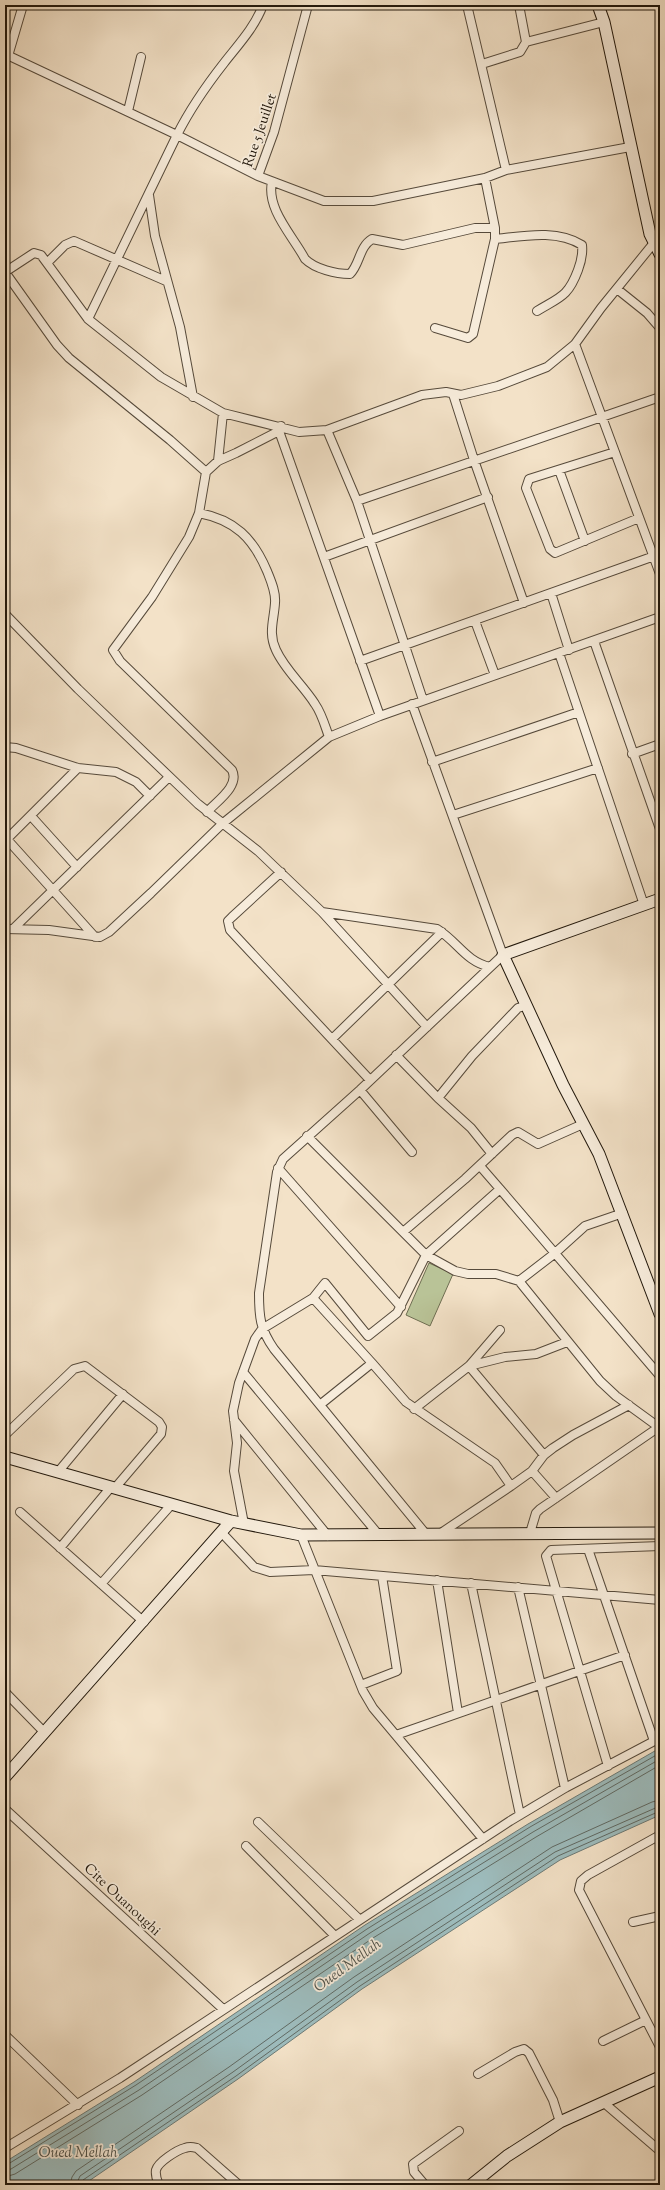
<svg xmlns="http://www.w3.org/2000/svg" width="665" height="2190" font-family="'Sorts Mill Goudy',serif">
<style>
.green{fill:#b9c397;stroke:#6e6e52}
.water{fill:#9dbcbd;stroke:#6c7a76}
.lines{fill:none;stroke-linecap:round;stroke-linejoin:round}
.shore{stroke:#606a64;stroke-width:1}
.street-casing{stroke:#564a3b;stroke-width:10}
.secondary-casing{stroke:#22180c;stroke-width:13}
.street{stroke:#f7ecdb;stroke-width:8}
.secondary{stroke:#f7ecdb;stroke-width:11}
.labels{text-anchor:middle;stroke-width:3.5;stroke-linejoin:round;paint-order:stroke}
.street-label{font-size:14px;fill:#22180c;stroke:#f7ecdb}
.water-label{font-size:15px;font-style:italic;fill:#4d514a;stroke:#f7ecdb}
</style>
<rect width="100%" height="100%" fill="#f3e2c8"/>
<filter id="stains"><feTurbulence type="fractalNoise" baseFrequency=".005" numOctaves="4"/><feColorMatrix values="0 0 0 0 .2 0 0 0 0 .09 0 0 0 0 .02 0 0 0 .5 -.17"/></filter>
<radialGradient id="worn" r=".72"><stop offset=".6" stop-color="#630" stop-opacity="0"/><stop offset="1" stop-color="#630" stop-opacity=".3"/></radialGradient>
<path class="green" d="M429,1263L453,1274L430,1326L406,1315Z"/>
<path class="water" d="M660,1748V1815L560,1860L362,1989L238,2079L83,2185H5V2162L134,2082L365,1925L528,1824Z"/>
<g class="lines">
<path class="shore" d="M5,2166L136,2085L367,1929L530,1827L660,1753
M5,2171L11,2169L139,2090L370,1933L533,1832L660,1759
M5,2177L15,2174L142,2095L373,1938L536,1837L660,1765
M70,2185L72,2177L76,2171L229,2067L354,1977L552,1847L652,1802L660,1800
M76,2185L80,2176L233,2072L357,1982L555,1852L660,1806
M81,2185L83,2180L236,2076L360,1986L558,1856L660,1811"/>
<g class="street-casing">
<path id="street" d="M263,5C255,27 238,45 224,63C206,86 190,109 177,135L258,176L324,201H373L485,178L506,170L630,147
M467,5L506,170
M519,5L526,42
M526,42L604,22
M5,54L177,135L88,319
M8,56L23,5
M482,64L520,52L526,42
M128,111L141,57
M258,176L274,132L308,5
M272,182C266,209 293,236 305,259C315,269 336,274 350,274C360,264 359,247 372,239L403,245L475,228H495
M149,195L155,236L180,327L193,397
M495,239C523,236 557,229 582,245C583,254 581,262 578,270C568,297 560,297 537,311
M48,262L65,245L74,241L166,281
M5,272L34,253L41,255L88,319L161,377L223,413L299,432L327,430L422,395L446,392L461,395L498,386L547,367L575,344L601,308L653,244
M5,272L57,345L69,358L170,440L206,472
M617,289L647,313L660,328
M435,328L468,338L473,334L495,239V228L485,178
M575,344L660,574
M453,394L474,460L524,603
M281,426L279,431L380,716
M327,430L357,501L423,700
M615,452L529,479L526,488L550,549L555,553L639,518
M218,461L223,413
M559,470L585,541
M357,501L660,397
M199,513C235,520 253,538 267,571C271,581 276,592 275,603C274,620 268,633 276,650C285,670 303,685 315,704C322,714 325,726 329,737
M324,557L488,497
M551,593L569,650
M5,614L78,689L198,804L258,851L322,912L437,929C458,942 465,961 490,967
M475,621L495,675
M594,641L660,829
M559,653L644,905
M360,661L660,554
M412,704L503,955L360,1090L283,1159L277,1172L259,1293C259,1317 260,1329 274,1349L425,1533
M5,747L16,748L78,768L116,772L136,782L150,796
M632,754L660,744
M432,762L579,712
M207,812C217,801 240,786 232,770L120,661L113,650L152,597L189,537L199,513L206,472L218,461L236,453L279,431
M453,815L598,768
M31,816L77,867
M5,837L95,937
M5,841L78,768
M281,872L232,917L228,921L230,930L370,1080
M322,912L427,1027
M14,928L169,777
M5,929L49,930L100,937L109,932L151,893L222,824L329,737L380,716L660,617
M332,1039L442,932
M396,1055L438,1098
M360,1090L412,1152
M307,1136L426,1255L455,1271L468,1274H496L519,1281L600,1381L616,1396L660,1428
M492,1154L471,1128L438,1098L472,1056L518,1008L527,1005
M480,1166L500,1189
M278,1168L401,1307
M403,1232L465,1179L512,1135L518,1132L538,1144L583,1124
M519,1281L554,1254L585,1226L623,1213
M372,1363L406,1402L495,1463L511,1486L441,1533
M469,1366L505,1357L536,1354L567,1342
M469,1366L500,1330
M243,1372L378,1534
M321,1404L372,1363L313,1298L325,1283L368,1336L397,1313L426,1255L500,1189L660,1376
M414,1409L469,1366L544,1455
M234,1420L328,1536
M5,1435L74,1369L85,1366L159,1422L162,1427L161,1434L115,1488
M532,1471L556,1498
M58,1472L123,1394
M511,1486L532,1471L544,1455L553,1448L573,1435L629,1405
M20,1512L144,1622
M244,1524L234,1471L237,1443L233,1411L239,1383L255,1339L262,1329L313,1298
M222,1533L254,1567L270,1572L314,1570L660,1600
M530,1533L536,1513L540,1509L659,1427
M301,1535L363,1691L373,1708L483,1839
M60,1548L111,1487
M588,1549L654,1741
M437,1580L458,1713
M471,1583L520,1815
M101,1584L171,1505
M518,1587L565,1788
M361,1685L397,1671L382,1576
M5,1692L45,1733
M396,1735L625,1655
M608,1766L546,1556L551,1550L660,1546
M5,1809L223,2009
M258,1822L359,1919
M660,1835L588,1875L581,1881L579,1890L660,2047
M246,1846L334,1935
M633,1922L660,1916
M5,2035L78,2105
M603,2041L646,2020
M478,2074L515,2052L524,2049L529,2053L553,2100L560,2122
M603,2102L660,2151
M5,2148L120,2078L510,1821L565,1788L660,1738
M159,2185C157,2180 155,2176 156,2170C158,2162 177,2150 185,2148C190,2146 193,2147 197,2148L239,2185
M425,2185L414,2172L413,2164L459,2131"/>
</g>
<g class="secondary-casing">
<path id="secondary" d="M598,5L604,22L650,234L660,254
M660,899L503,955L563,1085L599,1154L660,1314
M5,1457L231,1521L301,1535L660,1533
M5,1777L231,1521
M471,2185L507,2156L560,2122L660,2077"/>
</g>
<use href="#street" class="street"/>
<use href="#secondary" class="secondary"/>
</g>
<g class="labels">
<g class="street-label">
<text transform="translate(259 130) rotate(-71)" y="5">Rue 5 Jeuillet</text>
<text transform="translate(123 1899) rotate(43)" y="5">Cite Ouanoughi</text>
</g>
<g class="water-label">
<text transform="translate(347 1965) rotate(-36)" y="5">Oued Mellah</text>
<text x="78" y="2157">Oued Mellah</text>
</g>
</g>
<rect width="665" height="2190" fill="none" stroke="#f3e2c8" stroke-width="20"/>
<rect x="6" y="6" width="653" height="2178" fill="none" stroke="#22180c" stroke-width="2"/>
<rect x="10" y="10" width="645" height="2170" fill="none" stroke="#22180c"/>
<rect width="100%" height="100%" filter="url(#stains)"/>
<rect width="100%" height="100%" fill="url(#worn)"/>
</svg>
